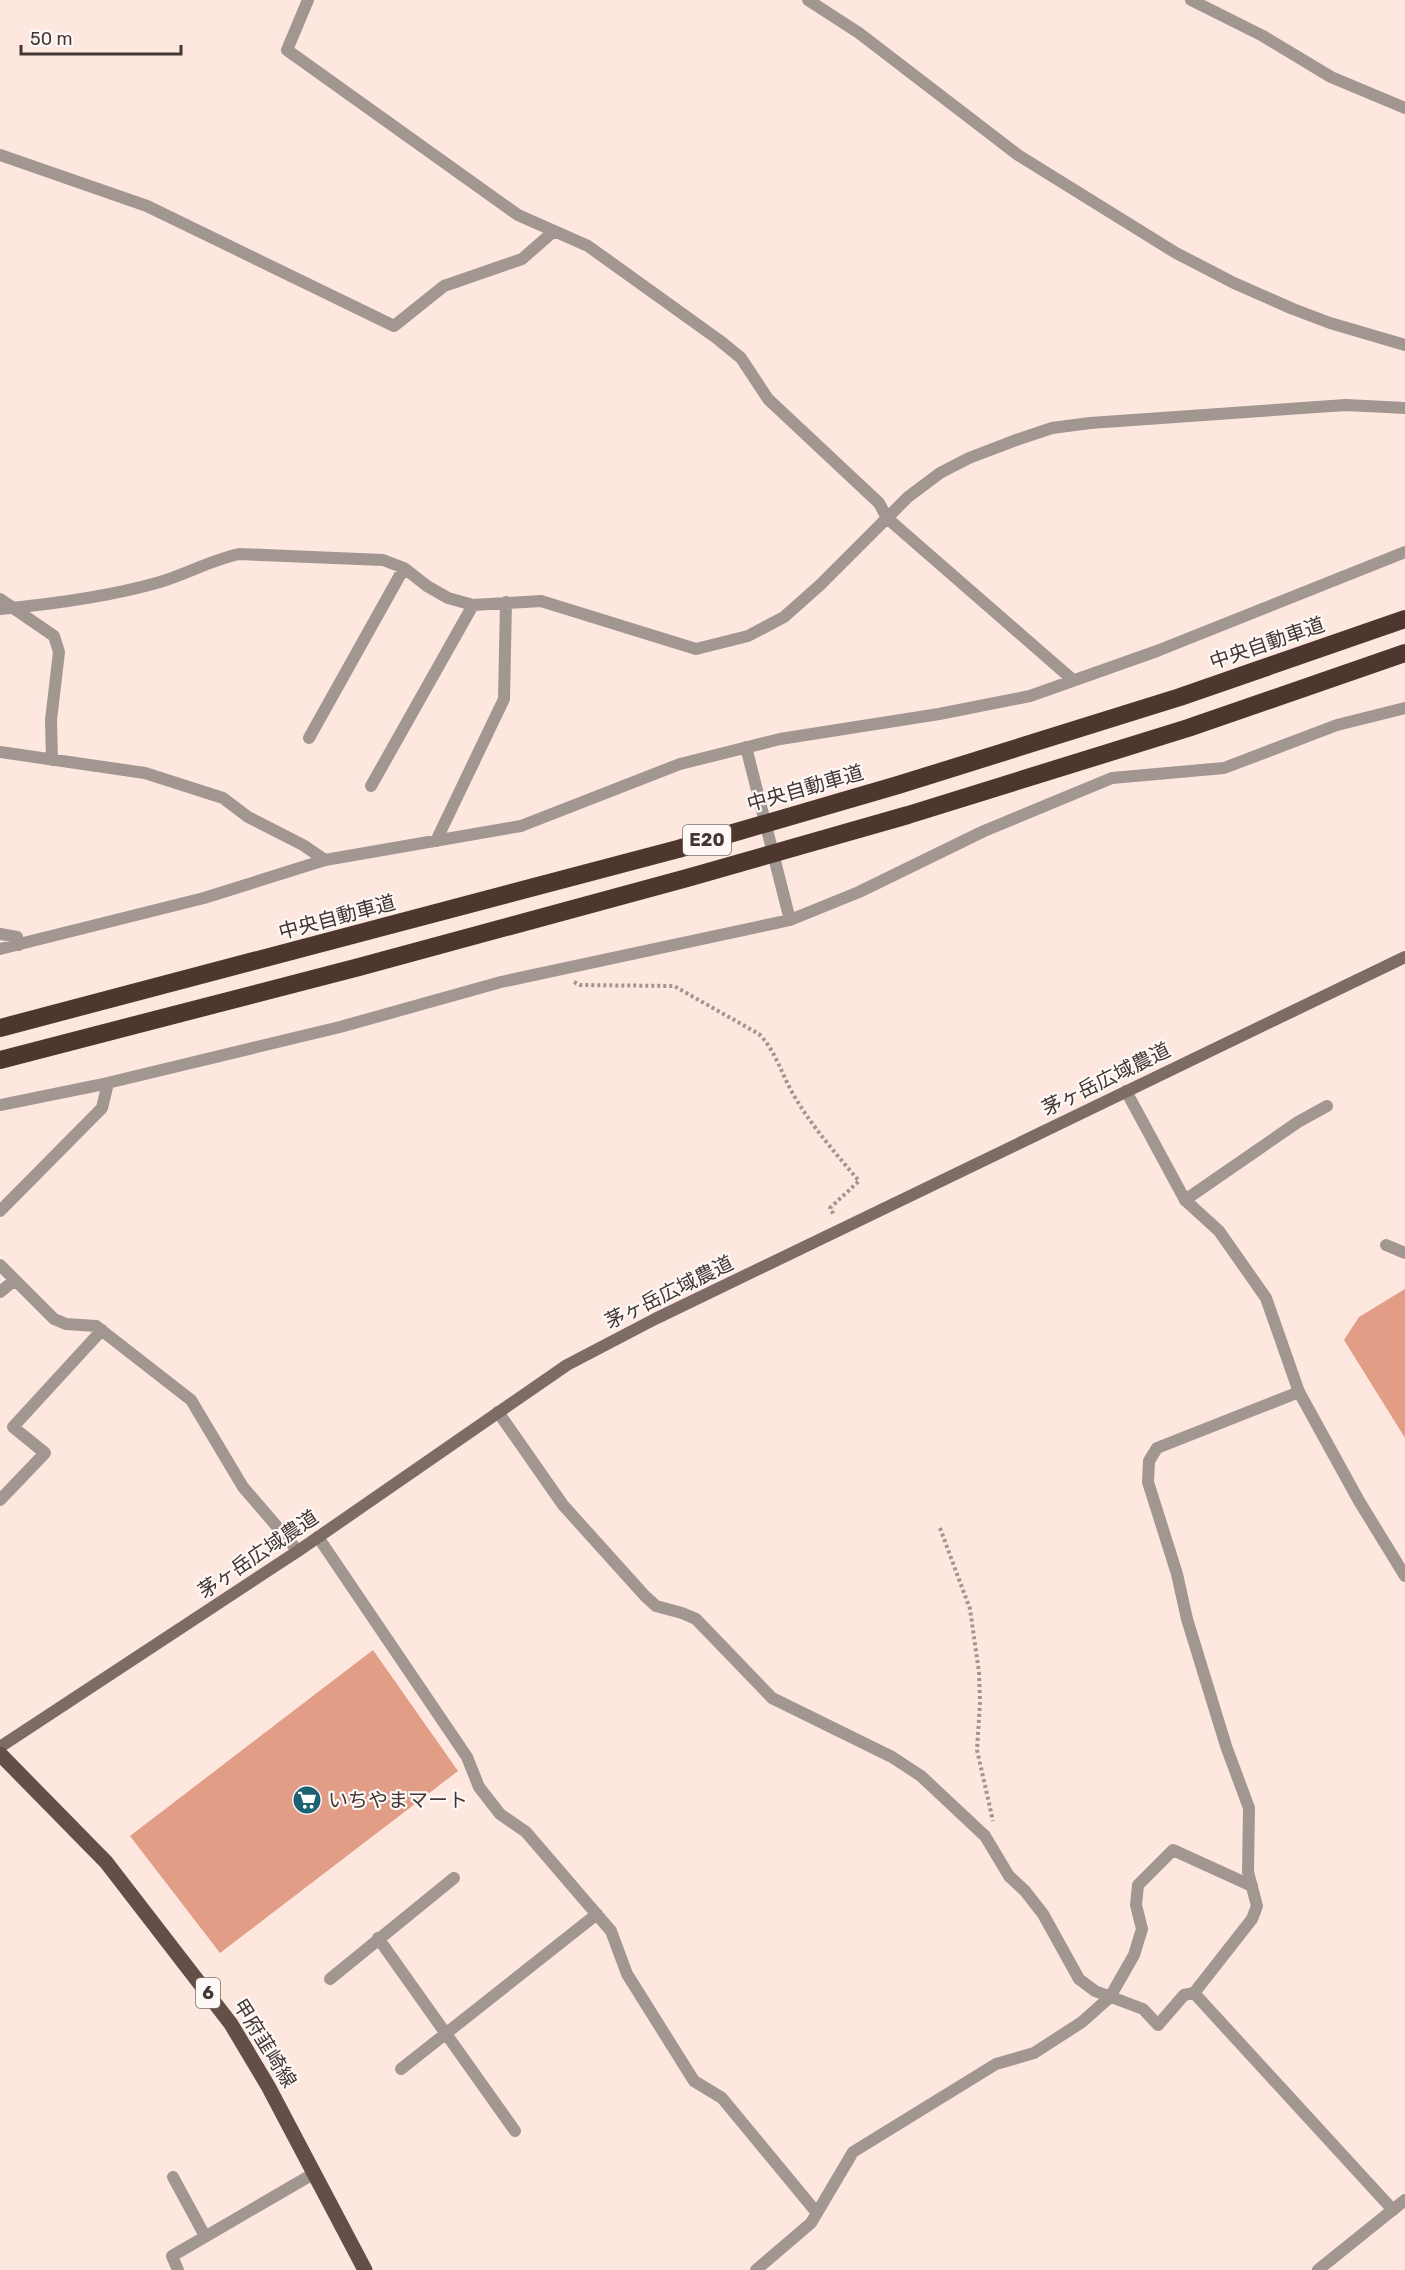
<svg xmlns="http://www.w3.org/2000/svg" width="1405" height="2270" font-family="Rubik,'Noto Sans JP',sans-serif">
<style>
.building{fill:#e19d86}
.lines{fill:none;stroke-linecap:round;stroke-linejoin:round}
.path{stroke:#a5948e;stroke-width:4;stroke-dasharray:3 3;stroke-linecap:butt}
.lane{stroke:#a29691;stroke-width:12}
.street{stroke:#a29691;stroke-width:12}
.secondary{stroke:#7d6c66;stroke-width:12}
.primary{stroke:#644f48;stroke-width:15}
.highway{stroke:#4d372f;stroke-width:18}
.labels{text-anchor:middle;stroke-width:4.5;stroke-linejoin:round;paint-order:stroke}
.shield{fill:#fef8f6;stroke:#7a716e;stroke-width:1.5}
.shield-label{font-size:18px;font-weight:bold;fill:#423733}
.street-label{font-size:20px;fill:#423733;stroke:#fef8f6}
.poi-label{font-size:20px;fill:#423733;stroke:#fef8f6;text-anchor:start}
</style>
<rect width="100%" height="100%" fill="#fee7df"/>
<path class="building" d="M1405,1289V1438L1344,1340L1359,1317Z
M373,1650L458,1771L220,1953L130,1836Z"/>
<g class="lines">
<path class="path" d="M574,982L580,985L674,986L759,1034C777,1052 782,1077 796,1099C814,1129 837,1155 859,1181L830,1208L834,1215
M940,1528L970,1609L979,1672L980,1702L977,1750L993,1821"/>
<path class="lane" d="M1185,1200L1298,1122L1327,1106
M1386,1245L1405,1253
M1299,1392L1157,1448L1149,1461L1148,1482L1177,1574L1187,1619L1226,1746L1249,1808L1248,1872L1257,1906L1252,1919L1194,1993L1393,2210"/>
<path class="street" d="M308,0L287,50L518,215L588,246L719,340L741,358L768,399L879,503L887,518L1073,680
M808,0L859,33L1018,155L1176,253L1234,283L1293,309L1330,323L1405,345
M1191,0L1263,36L1331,77L1405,108
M0,155L147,206L394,326L444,286L522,259L554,231
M0,599L54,636L59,652L51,720L52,760
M0,609C54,604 108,597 160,582C187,574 211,560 239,554L383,560L404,568L427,586L448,598L473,605L541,601L696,649L748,636L784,617L820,585L908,497L940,473L969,458L1016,440L1052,428L1090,423L1346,405L1405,408
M309,738L404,568
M746,747L790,920
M0,752L145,773L223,798L248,817L303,845L325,860
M371,786L473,605
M436,841L504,699L506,602
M0,934L17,937L19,945
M0,949L204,898L325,860L521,826L680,764L780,739L939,714L1030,696L1157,651L1405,552
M1126,1091L1185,1200L1219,1231L1266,1298L1299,1392L1359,1501L1405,1576
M0,1105L99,1085L340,1027L501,982L790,920L859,892L984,831L1112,778L1224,768L1337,725L1405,708
M0,1211L102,1108L108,1083
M0,1265L54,1319L66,1324L96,1326L191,1400L243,1487L298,1551
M0,1292L15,1280
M498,1412L563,1505L645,1596L656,1606L682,1613L696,1619L772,1698L892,1757L921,1776L985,1836L1009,1876L1025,1891L1043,1914L1079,1979L1095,1991L1143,2009L1158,2025L1184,1995L1194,1993
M0,1500L45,1453L13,1427L102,1330
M318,1537L467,1757L479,1787L500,1814L526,1832L611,1931L627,1974L694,2081L722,2098L817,2213
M378,1938L515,2131
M330,1979L454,1878
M401,2069L597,1914
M173,2177L205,2236
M178,2270L172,2256L313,2174
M756,2270L811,2223L853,2152L996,2064L1034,2053L1082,2022L1110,1997L1134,1955L1142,1929L1136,1905L1138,1885L1173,1850L1252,1886
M1318,2270L1405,2200"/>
<path class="secondary" d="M0,1747L298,1551L567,1365L655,1319L1405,957"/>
<path class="primary" d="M0,1754L106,1862L231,2024L268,2086L365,2270"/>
<path class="highway" d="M0,1028L678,849L898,785L1180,697L1405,619
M0,1060L359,967L687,878L908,815L1188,728L1405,653"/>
</g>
<defs>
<g id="supermarket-disc" transform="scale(1.5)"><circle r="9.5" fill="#1d6173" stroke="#fef8f6"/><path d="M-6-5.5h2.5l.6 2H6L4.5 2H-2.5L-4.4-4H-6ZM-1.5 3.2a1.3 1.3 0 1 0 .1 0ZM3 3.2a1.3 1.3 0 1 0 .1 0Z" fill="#fff"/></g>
</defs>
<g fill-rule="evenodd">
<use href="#supermarket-disc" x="307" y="1800"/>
</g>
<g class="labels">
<g class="shield">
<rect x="683" y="825" width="48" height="30" rx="4.5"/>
<rect x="196" y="1978" width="24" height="30" rx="4.5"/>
</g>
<g class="shield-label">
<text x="707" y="846">E20</text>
<text x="208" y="1999">6</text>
</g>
<g class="street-label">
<text transform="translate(1267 643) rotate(-19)" y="7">中央自動車道</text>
<text transform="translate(805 788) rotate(-16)" y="7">中央自動車道</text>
<text transform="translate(337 917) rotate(-15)" y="7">中央自動車道</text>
<text transform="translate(1106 1079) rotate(-26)" y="7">茅ヶ岳広域農道</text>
<text transform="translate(669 1292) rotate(-26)" y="7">茅ヶ岳広域農道</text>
<text transform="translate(258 1554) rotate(-34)" y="7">茅ヶ岳広域農道</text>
<text transform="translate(265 2043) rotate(58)" y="7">甲府韮崎線</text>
</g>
<g class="poi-label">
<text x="328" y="1807">いちやまマート</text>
</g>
</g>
<path d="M21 45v9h160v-9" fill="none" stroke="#423733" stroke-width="3"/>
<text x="30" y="45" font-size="18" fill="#423733" stroke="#fef8f6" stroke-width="4.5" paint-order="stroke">50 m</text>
</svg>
